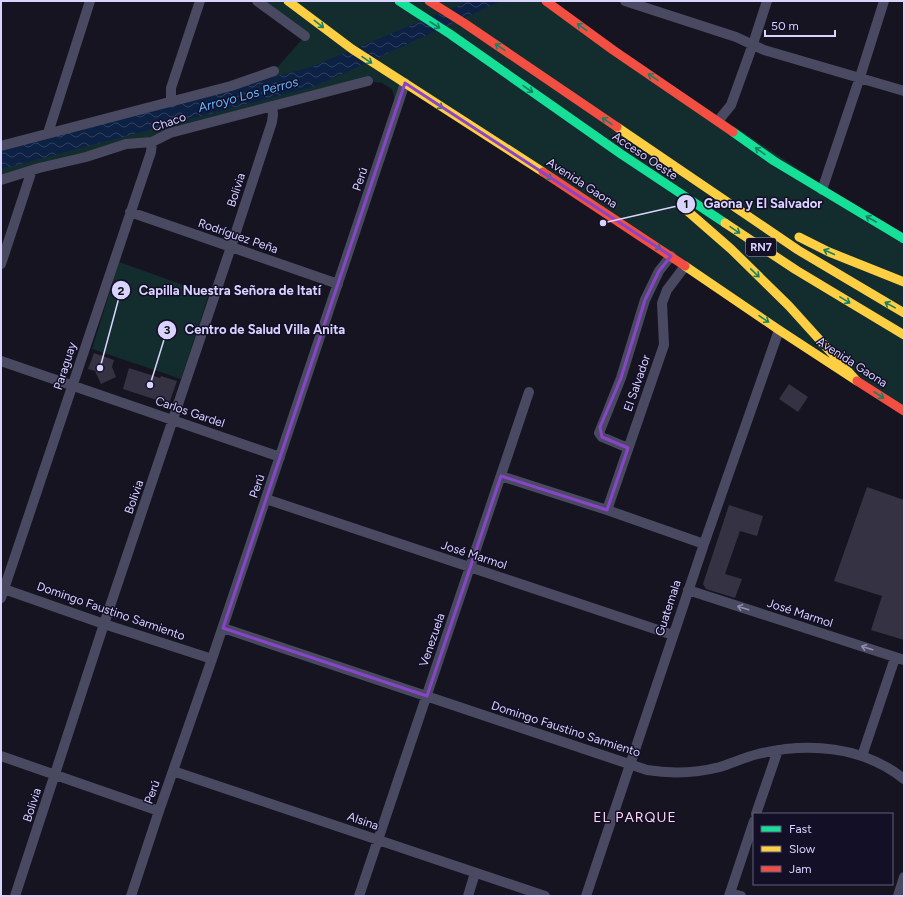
<svg xmlns="http://www.w3.org/2000/svg" width="905" height="897" font-family="Figtree,sans-serif">
<style>
.green{fill:#132c2d}
.water{fill:url(#water-waves)}
.building{fill:#343243}
.lines{fill:none;stroke-linecap:round;stroke-linejoin:round}
.street{stroke:#4a4962;stroke-width:10}
.fast{stroke:#16e098;stroke-width:9}
.slow{stroke:#ffcf43;stroke-width:9}
.jam{stroke:#f24e42;stroke-width:9}
.oneway{stroke:#158265}
.oneway2{stroke:#928eb0}
.marked{fill:none;stroke:#8945c9;stroke-width:3;stroke-linejoin:round}
.labels{text-anchor:middle;stroke-width:3;stroke-linejoin:round;paint-order:stroke}
.shield{fill:#130f26;stroke:#9e99be;stroke-width:1}
.shield-label{font-size:11px;font-weight:bold;fill:#d9d4ff}
.street-label{font-size:12px;fill:#d9d4ff;stroke:#130f26}
.water-label{font-size:13px;font-style:italic;fill:#62b6ff;stroke:#130f26}
.quarter-label{font-size:14px;letter-spacing:1px;fill:#ffd6f0;stroke:#130f26}
.leader{fill:none;stroke:#d9d4ff;stroke-width:1.5}
.callout-dot{fill:#d9d4ff;stroke:#130f26;stroke-width:1.5}
.mark-label{font-size:12px;text-anchor:middle;font-weight:bold;fill:#111}
.callout-label{font-size:13px;text-anchor:middle;font-weight:bold;fill:#d9d4ff;stroke:#130f26;stroke-width:3;stroke-linejoin:round;paint-order:stroke}
</style>
<defs>
<pattern id="water-waves" width="16" height="10" patternUnits="userSpaceOnUse"><rect width="16" height="10" fill="#0d2144"/><path d="M0 5q4-4 8 0t8 0" fill="none" stroke="#304060"/></pattern>
</defs>
<rect width="100%" height="100%" fill="#161421"/>
<path class="green" d="M257,1H546L904,239V411L405,84L397,108L392,89L382,83L368,81L1,180V146L274,71L305,36Z
M119,262L209,294L181,379L92,349Z"/>
<path class="water" d="M469,1H501L316,86L1,169V150L311,67Z"/>
<path class="building" d="M94,353L114,360L112,367L116,377L101,384L95,371L88,369Z
M129,368L160,378L161,376L177,381L169,404L123,389Z
M789,384L808,397L798,412L779,399Z
M867,487L904,500V640L871,630L882,596L834,581Z
M729,505L763,516L757,536L740,531L725,574L742,579L735,598L706,589L703,584Z"/>
<g class="lines">
<path class="street" d="M257,1L305,36
M625,1L736,37L764,50L904,91
M171,102V88L200,1
M718,121L731,105L753,44L767,1
M48,133L90,1
M1,146L231,86L274,71
M1,180L39,168L86,157L126,144L152,142L170,133L368,81
M822,190L860,77L884,1
M130,212L338,284
M1,264L32,170
M1,361L280,457
M628,448L602,437L599,433L621,378L645,300L659,271L671,256
M501,476L607,510L704,544
M266,499L673,635
M607,510L664,345L662,303L667,290L685,266
M1,588L104,624L212,659
M688,590L904,660
M1,598L151,152L152,142
M223,628L647,770C672,774 696,773 720,767C733,763 745,757 758,754C808,742 863,746 904,779
M1,756L159,811
M862,756L895,658
M173,771L545,896
M756,814L778,750
M730,893L741,896
M15,896L104,624L231,247L272,122L273,114L272,106
M131,896L159,811L212,659L405,83
M359,896L529,392
M468,896L475,873
M586,896L704,544L779,330
M729,896L754,821
M898,896L904,877"/>
<path class="fast" d="M399,1L450,34L621,154L725,223
M733,132L774,161L904,239"/>
<path class="slow" d="M288,1L352,49L543,172
M617,127L798,250L904,313
M684,208L731,249L789,306L855,379
M725,223L796,270L904,335
M799,237L829,252L904,282
M685,266L779,330L857,381"/>
<path class="jam" d="M429,1L464,23L617,127
M546,1L613,50L733,132
M543,172L685,266
M857,381L904,411"/>
</g>
<defs><path id="oneway-shaft" d="M-6 0H5M1.5-3L5.5 0L1.5 3" fill="none" stroke-width="1.6" stroke-linecap="round" stroke-linejoin="round"/></defs>
<g class="oneway">
<use href="#oneway-shaft" transform="translate(319 24) rotate(38)"/>
<use href="#oneway-shaft" transform="translate(435 25) rotate(33)"/>
<use href="#oneway-shaft" transform="translate(582 27) rotate(-144)"/>
<use href="#oneway-shaft" transform="translate(500 47) rotate(-146)"/>
<use href="#oneway-shaft" transform="translate(367 60) rotate(34)"/>
<use href="#oneway-shaft" transform="translate(653 77) rotate(-146)"/>
<use href="#oneway-shaft" transform="translate(528 89) rotate(35)"/>
<use href="#oneway-shaft" transform="translate(438 105) rotate(33)"/>
<use href="#oneway-shaft" transform="translate(607 121) rotate(-146)"/>
<use href="#oneway-shaft" transform="translate(760 151) rotate(-145)"/>
<use href="#oneway-shaft" transform="translate(547 176) rotate(33)"/>
<use href="#oneway-shaft" transform="translate(871 219) rotate(-150)"/>
<use href="#oneway-shaft" transform="translate(735 230) rotate(34)"/>
<use href="#oneway-shaft" transform="translate(656 246) rotate(33)"/>
<use href="#oneway-shaft" transform="translate(829 252) rotate(-156)"/>
<use href="#oneway-shaft" transform="translate(755 273) rotate(44)"/>
<use href="#oneway-shaft" transform="translate(845 300) rotate(31)"/>
<use href="#oneway-shaft" transform="translate(890 305) rotate(-151)"/>
<use href="#oneway-shaft" transform="translate(764 319) rotate(34)"/>
<use href="#oneway-shaft" transform="translate(879 395) rotate(33)"/>
</g>
<g class="oneway2">
<use href="#oneway-shaft" transform="translate(743 608) rotate(-162)"/>
<use href="#oneway-shaft" transform="translate(867 648) rotate(-162)"/>
</g>
<path class="marked" d="M405,83L671,256L659,271L645,300L621,378L600,427L602,437L628,448L607,510L501,476L427,696L223,628Z"/>
<g class="labels">
<rect class="shield" x="746" y="238" width="30" height="18" rx="3"/>
<g class="shield-label">
<text x="761" y="251">RN7</text>
</g>
<g class="street-label">
<text transform="translate(169 122) rotate(-19)" y="4">Chaco</text>
<text transform="translate(645 156) rotate(34)" y="4">Acceso Oeste</text>
<text transform="translate(360 179) rotate(-72)" y="4">Perú</text>
<text transform="translate(582 183) rotate(33)" y="4">Avenida Gaona</text>
<text transform="translate(236 190) rotate(-72)" y="4">Bolivia</text>
<text transform="translate(238 236) rotate(19)" y="4">Rodríguez Peña</text>
<text transform="translate(852 362) rotate(33)" y="4">Avenida Gaona</text>
<text transform="translate(65 366) rotate(-72)" y="4">Paraguay</text>
<text transform="translate(637 383) rotate(-71)" y="4">El Salvador</text>
<text transform="translate(190 412) rotate(19)" y="4">Carlos Gardel</text>
<text transform="translate(257 486) rotate(-71)" y="4">Perú</text>
<text transform="translate(134 497) rotate(-71)" y="4">Bolivia</text>
<text transform="translate(474 555) rotate(18)" y="4">José Marmol</text>
<text transform="translate(668 608) rotate(-72)" y="4">Guatemala</text>
<text transform="translate(111 611) rotate(19)" y="4">Domingo Faustino Sarmiento</text>
<text transform="translate(800 613) rotate(18)" y="4">José Marmol</text>
<text transform="translate(432 640) rotate(-71)" y="4">Venezuela</text>
<text transform="translate(566 729) rotate(18)" y="4">Domingo Faustino Sarmiento</text>
<text transform="translate(152 792) rotate(-70)" y="4">Perú</text>
<text transform="translate(32 805) rotate(-72)" y="4">Bolivia</text>
<text transform="translate(363 821) rotate(19)" y="4">Alsina</text>
</g>
<g class="water-label">
<text transform="translate(248 94) rotate(-15)" y="5">Arroyo Los Perros</text>
</g>
<g class="quarter-label">
<text x="635" y="822">EL PARQUE</text>
</g>
</g>
<path class="leader" d="M603 223L686 204M100 368L121 290M150 385L167 330"/>
<g class="callout-dot">
<circle cx="603" cy="223" r="4"/>
<circle cx="100" cy="368" r="4"/>
<circle cx="150" cy="385" r="4"/>
<circle cx="686" cy="204" r="10"/>
<circle cx="121" cy="290" r="10"/>
<circle cx="167" cy="330" r="10"/>
</g>
<g class="mark-label">
<text x="686" y="208">1</text>
<text x="121" y="295">2</text>
<text x="167" y="334">3</text>
</g>
<g class="callout-label">
<text x="763" y="208">Gaona y El Salvador</text>
<text x="230" y="295">Capilla Nuestra Señora de Itatí</text>
<text x="265" y="334">Centro de Salud Villa Anita</text>
</g>
<rect width="905" height="897" fill="none" stroke="#d9d4ff" stroke-width="4"/>
<rect x="753" y="813" width="140" height="72" fill="#130f26" stroke="#625e7d"/>
<rect x="761" y="826" width="20" height="6" fill="#16e098" stroke="#625e7d"/>
<text x="789" y="833" font-size="12" fill="#d9d4ff">Fast</text>
<rect x="761" y="846" width="20" height="6" fill="#ffcf43" stroke="#625e7d"/>
<text x="789" y="853" font-size="12" fill="#d9d4ff">Slow</text>
<rect x="761" y="866" width="20" height="6" fill="#f24e42" stroke="#625e7d"/>
<text x="789" y="873" font-size="12" fill="#d9d4ff">Jam</text>
<path d="M765 30v6h70v-6" fill="none" stroke="#d9d4ff" stroke-width="2"/>
<text x="771" y="30" font-size="12" fill="#d9d4ff" stroke="#130f26" stroke-width="3" paint-order="stroke">50 m</text>
</svg>
